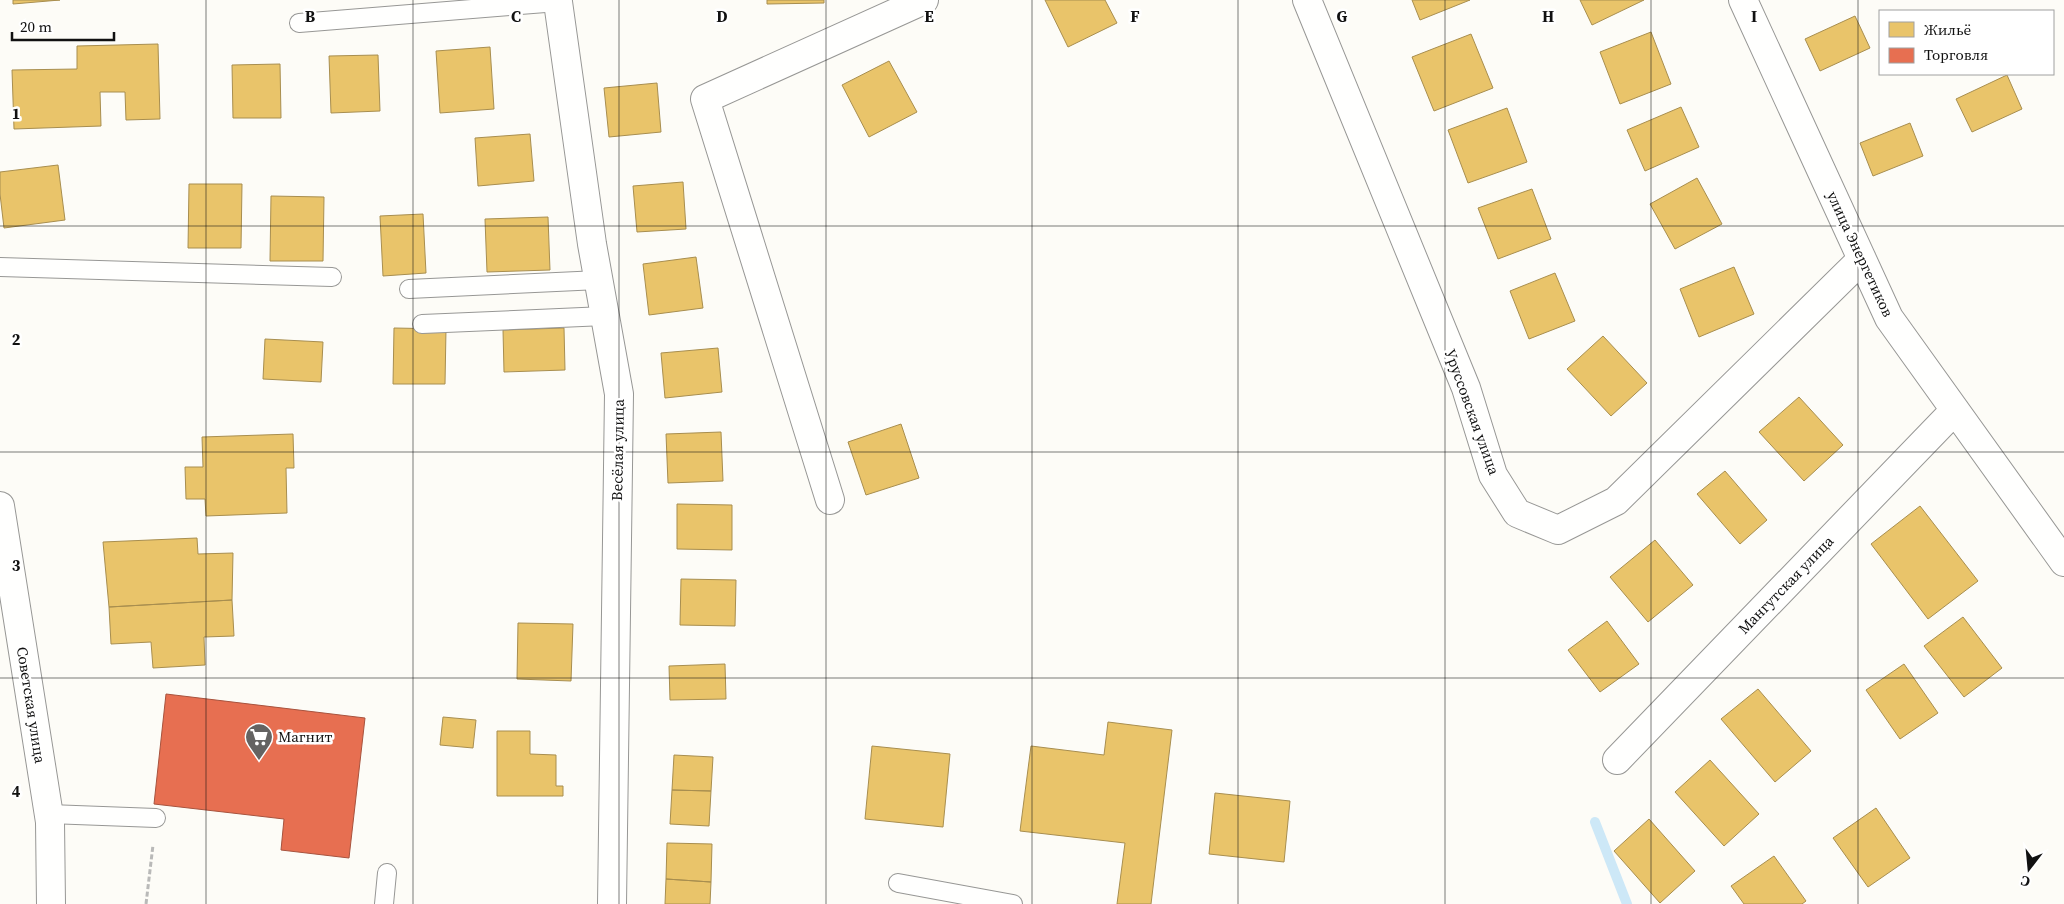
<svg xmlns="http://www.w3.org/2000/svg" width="2064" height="904" font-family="'Source Serif 4',serif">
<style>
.homes{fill:#e9c46a;stroke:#a88e4f}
.shops{fill:#e76f51;stroke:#a7533e}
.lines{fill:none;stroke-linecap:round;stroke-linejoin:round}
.stream{stroke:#cde8f7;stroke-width:10}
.service-casing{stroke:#979795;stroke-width:20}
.minor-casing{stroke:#979795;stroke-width:30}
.tertiary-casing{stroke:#979795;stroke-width:30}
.path{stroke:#b9b9b8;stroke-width:3;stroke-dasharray:5 2.5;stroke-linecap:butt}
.service{stroke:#fffffe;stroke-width:18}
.minor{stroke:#fffffe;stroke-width:28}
.tertiary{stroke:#fffffe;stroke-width:28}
.grid{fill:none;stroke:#111;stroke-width:1;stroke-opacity:0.55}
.labels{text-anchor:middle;stroke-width:5;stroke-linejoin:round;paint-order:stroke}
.street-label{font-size:15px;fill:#111;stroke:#fff}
.poi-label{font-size:15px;fill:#111;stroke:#fff;text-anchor:start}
.grid-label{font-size:16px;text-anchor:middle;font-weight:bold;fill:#111;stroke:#fff;stroke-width:5;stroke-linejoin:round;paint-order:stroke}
</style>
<rect width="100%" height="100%" fill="#fdfcf7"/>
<path class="homes" d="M13,0H60L13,4Z
M767,0H824V3L767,4Z
M1045,0H1105L1117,23L1068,47Z
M1412,0H1470L1420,20Z
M1580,0H1644L1592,25Z
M1855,16L1870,48L1820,71L1805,39Z
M1651,32L1671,84L1620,104L1600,52Z
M1471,34L1493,88L1434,111L1412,57Z
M158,44L160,119L126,120L125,92H100L101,126L14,129L12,70L77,69V46Z
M490,47L494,109L440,113L436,51Z
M378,55L380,111L331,113L329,56Z
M889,61L917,112L869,137L842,85Z
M280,64L281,118H233L232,65Z
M2007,75L2022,109L1972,132L1956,99Z
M657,83L661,132L609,137L604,88Z
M1681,107L1699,147L1645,171L1627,130Z
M1507,108L1527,162L1468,183L1448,130Z
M1910,123L1923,156L1873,176L1860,143Z
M530,134L534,181L478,186L475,138Z
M58,165L65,220L4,228L0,194V172Z
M1697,178L1722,224L1675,249L1650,204Z
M683,182L686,229L637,232L633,186Z
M189,184H242L241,248H188Z
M1532,189L1551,239L1498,259L1478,208Z
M271,196L324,197L323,261H270Z
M423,214L426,273L383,276L380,216Z
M548,217L550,270L487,272L485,219Z
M696,257L703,308L649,315L643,264Z
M1734,267L1754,314L1699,337L1680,289Z
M1555,273L1575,321L1529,339L1510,291Z
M394,328L446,329L445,384H393Z
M564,328L565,370L504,372L503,330Z
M1603,336L1647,383L1611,416L1567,369Z
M265,339L323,342L321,382L263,379Z
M718,348L722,392L665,398L661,353Z
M1799,397L1843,445L1804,481L1759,432Z
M901,424L919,478L866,495L848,442Z
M721,432L723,481L668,483L666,434Z
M293,434L294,468H286L287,513L206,516L205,499H186L185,467H203L202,437Z
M1725,471L1767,520L1740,544L1697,494Z
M677,504L732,505V550L677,549Z
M1920,506L1978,581L1928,619L1871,544Z
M197,538L198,554L233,553L232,600L109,607L103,542Z
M1655,540L1693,585L1648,622L1610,577Z
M681,579L736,580L735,626L680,625Z
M232,600L234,636L204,637L205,665L153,668L151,642L111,644L109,607Z
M1963,617L2002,668L1964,697L1924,646Z
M1607,621L1639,664L1600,692L1568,650Z
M518,623L573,624L571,681L517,679Z
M725,664L726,699L670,700L669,666Z
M1904,664L1938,713L1900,739L1866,690Z
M1758,689L1811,751L1775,782L1721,719Z
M443,717L476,720L473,748L440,745Z
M1108,722L1172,730L1151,904H1117L1125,843L1020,831L1031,746L1104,755Z
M497,731H530V754L556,755V786H563V796H497Z
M872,746L950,754L943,827L865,819Z
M674,755L713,757L711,791L672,790Z
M1710,760L1759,814L1724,846L1675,792Z
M672,790L711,791L709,826L670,824Z
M1215,793L1290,801L1284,862L1209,854Z
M1876,808L1910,858L1868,887L1833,838Z
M1649,819L1695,871L1660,903L1614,851Z
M667,843L712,844L711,882L666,879Z
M1774,856L1806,901L1802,904H1744L1731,886Z
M666,879L711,882L710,904H665Z"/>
<path class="shops" d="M166,694L365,718L349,858L281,850L284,819L154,804Z"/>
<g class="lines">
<path class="stream" d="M1595,822L1627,904"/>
<g class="service-casing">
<path id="service" d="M299,23L558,2
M0,267L332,277
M409,289L599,280
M422,324L605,316
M49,814L156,818
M898,883L1013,904
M384,904L387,873"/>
</g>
<g class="minor-casing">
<path id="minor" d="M1307,0L1466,388L1493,475L1517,513L1558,530L1616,501L1862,259
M1743,0L1889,318L2064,562
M558,2L592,244L619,394L612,904
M830,500L705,99L924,0
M1617,760L1955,410"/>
</g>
<g class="tertiary-casing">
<path id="tertiary" d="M0,506L50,822L51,904"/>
</g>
<path class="path" d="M146,904L153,845"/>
<use href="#service" class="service"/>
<use href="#minor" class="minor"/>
<use href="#tertiary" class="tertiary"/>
</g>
<path class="grid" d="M206,0V904M413,0V904M619,0V904M826,0V904M1032,0V904M1238,0V904M1445,0V904M1651,0V904M1858,0V904M0,226H2064M0,452H2064M0,678H2064"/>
<defs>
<g id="supermarket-pin" transform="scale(1.4375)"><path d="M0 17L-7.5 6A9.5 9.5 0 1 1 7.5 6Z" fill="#646362" stroke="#fff"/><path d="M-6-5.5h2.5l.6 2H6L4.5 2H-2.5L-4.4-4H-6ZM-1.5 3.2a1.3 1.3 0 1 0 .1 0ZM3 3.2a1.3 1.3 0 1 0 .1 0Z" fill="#fff"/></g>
</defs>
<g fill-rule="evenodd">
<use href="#supermarket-pin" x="259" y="737"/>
</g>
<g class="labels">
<g class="street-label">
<text transform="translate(1860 254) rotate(65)" y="5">улица Энергетиков</text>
<text transform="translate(1472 412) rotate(70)" y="5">Уруссовская улица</text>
<text transform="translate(618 450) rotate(-89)" y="5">Весёлая улица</text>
<text transform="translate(1786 585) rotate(-46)" y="5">Мангутская улица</text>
<text transform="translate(31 705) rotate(81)" y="5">Советская улица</text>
</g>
<g class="poi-label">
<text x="278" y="742">Магнит</text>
</g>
</g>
<g class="grid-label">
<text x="310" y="22">B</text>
<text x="516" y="22">C</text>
<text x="722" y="22">D</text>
<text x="929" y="22">E</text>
<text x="1135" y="22">F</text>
<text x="1342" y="22">G</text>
<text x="1548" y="22">H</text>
<text x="1754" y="22">I</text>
<text x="16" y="119">1</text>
<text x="16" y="345">2</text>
<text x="16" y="571">3</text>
<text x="16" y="797">4</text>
</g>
<rect x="1879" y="10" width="175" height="65" fill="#ffffff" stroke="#a0a0a0"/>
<rect x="1889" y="22" width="25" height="15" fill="#e9c46a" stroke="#a0a0a0"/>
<text x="1924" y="35" font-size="15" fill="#111111">Жильё</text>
<rect x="1889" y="48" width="25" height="15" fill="#e76f51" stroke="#a0a0a0"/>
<text x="1924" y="60" font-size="15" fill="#111111">Торговля</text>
<g transform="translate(2029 869) rotate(196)" stroke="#ffffff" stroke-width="4" paint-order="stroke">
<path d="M0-4L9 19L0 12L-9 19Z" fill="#111111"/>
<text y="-8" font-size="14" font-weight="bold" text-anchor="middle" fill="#111111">С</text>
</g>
<path d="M12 32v8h102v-8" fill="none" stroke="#111111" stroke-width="2.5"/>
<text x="20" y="32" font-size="15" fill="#111111" stroke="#ffffff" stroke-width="4" paint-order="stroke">20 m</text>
</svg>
